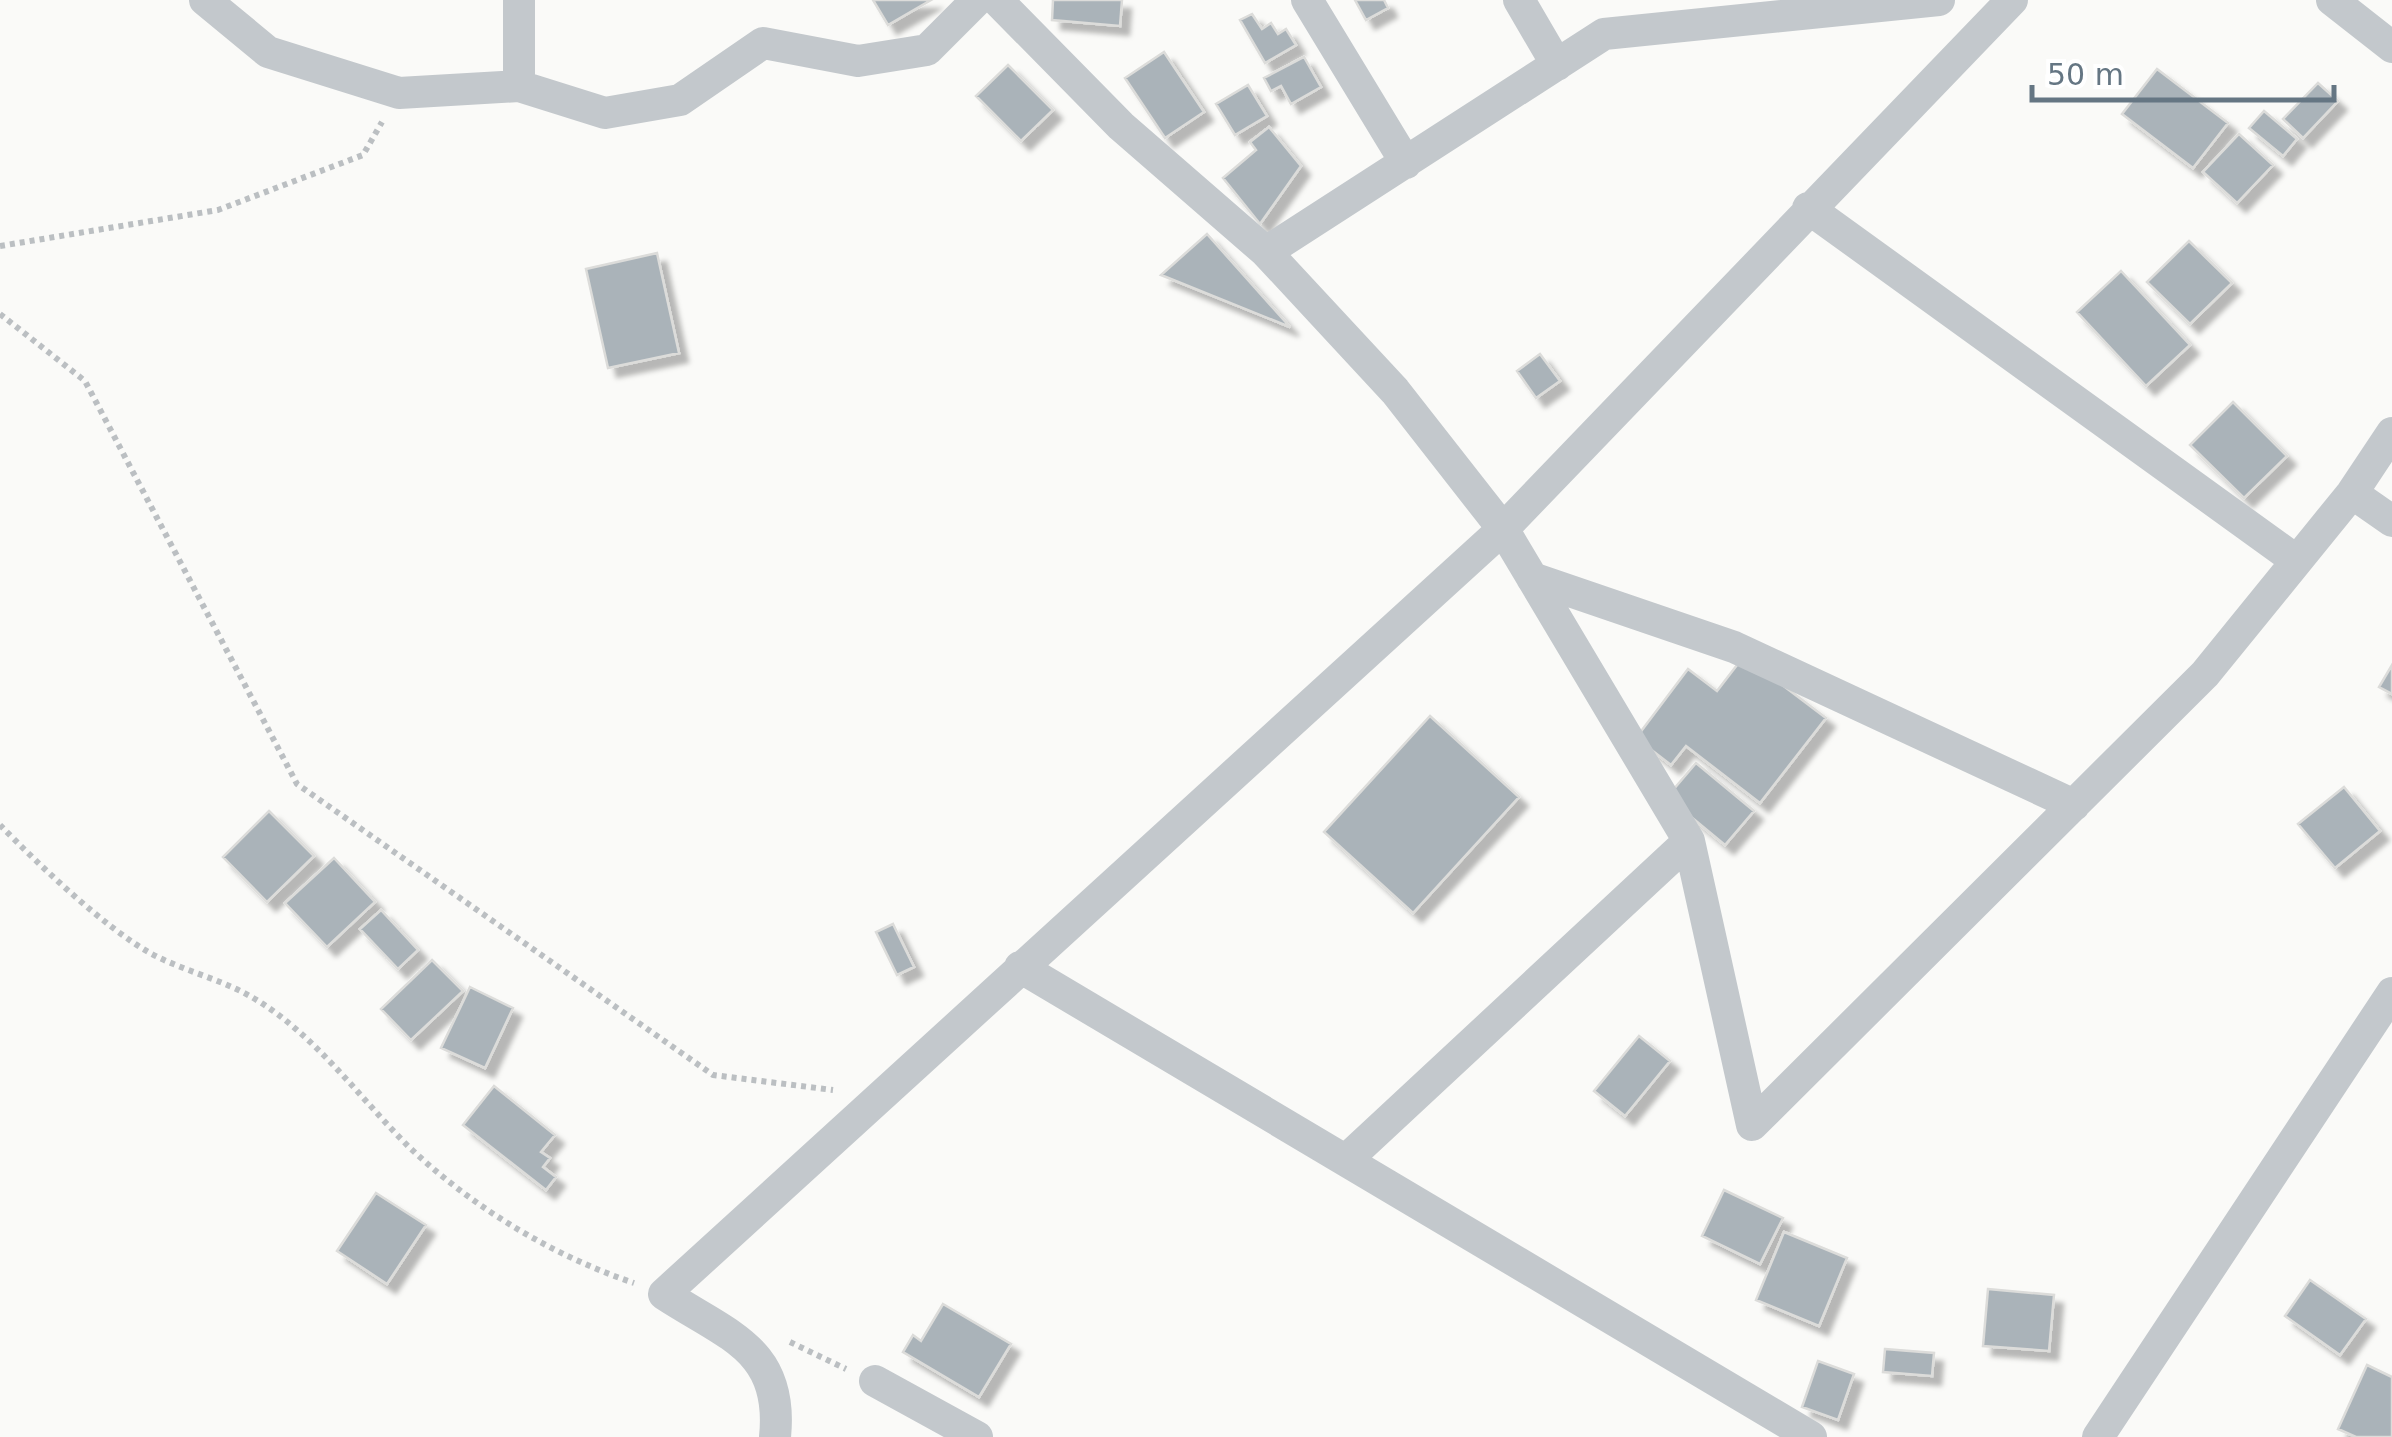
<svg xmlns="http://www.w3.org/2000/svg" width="2392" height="1437" font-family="'DejaVu Sans',sans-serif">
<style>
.building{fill:#aab3b9;stroke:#dcdcda;stroke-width:2.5;filter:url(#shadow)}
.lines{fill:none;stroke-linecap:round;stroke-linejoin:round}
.path{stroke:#bbbfc2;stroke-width:6;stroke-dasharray:5 5;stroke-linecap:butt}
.minor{stroke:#c3c8cc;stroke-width:32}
</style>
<defs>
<filter id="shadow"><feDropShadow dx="9" dy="9" stdDeviation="2.5" flood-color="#0004"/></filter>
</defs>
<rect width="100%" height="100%" fill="#fafaf8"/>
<path class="building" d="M873,0H931L888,25Z
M1053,0H1122L1120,26L1052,20Z
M1355,0H1384L1388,8L1366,20Z
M1252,14L1262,29L1271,23L1278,34L1286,29L1296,45L1265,63L1240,20Z
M1164,52L1204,112L1165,138L1125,78Z
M1304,57L1321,87L1291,104L1281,86L1271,91L1264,78Z
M1008,65L1053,110L1021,141L976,96Z
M2157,69L2228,123L2193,168L2122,114Z
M2318,83L2338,101L2303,138L2283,119Z
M1248,85L1267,116L1235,135L1216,104Z
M2264,111L2297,139L2283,156L2249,128Z
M1269,127L1301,166L1260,224L1223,178L1256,150L1250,142Z
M2239,134L2273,165L2237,203L2203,172Z
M1207,234L1290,327L1161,275Z
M2189,241L2232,283L2190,324L2147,282Z
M657,253L679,353L608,368L586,269Z
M2121,271L2190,345L2146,386L2077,312Z
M1540,354L1560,381L1536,398L1517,371Z
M2233,402L2287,456L2244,498L2190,445Z
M1744,656L1826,718L1760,803L1686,746L1671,765L1636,738L1688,669L1717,691Z
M2392,665V694L2379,687Z
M1430,716L1519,797L1413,913L1324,832Z
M1696,763L1754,811L1725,845L1667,797Z
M2344,787L2380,831L2335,868L2298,824Z
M269,811L314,856L267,902L223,857Z
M334,858L375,902L327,947L285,903Z
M381,910L418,950L398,969L360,929Z
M893,924L914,967L897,975L876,932Z
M432,960L463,991L411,1040L381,1009Z
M470,987L513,1008L485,1068L441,1048Z
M1639,1036L1670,1061L1625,1116L1594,1091Z
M494,1086L555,1135L541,1152L550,1158L543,1167L556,1177L546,1190L463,1125Z
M1724,1190L1783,1218L1760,1264L1702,1236Z
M376,1193L426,1225L387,1284L337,1251Z
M1784,1232L1847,1258L1819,1326L1756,1300Z
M2310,1280L2366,1319L2340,1355L2285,1316Z
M1988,1289L2054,1295L2049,1351L1983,1346Z
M943,1304L1011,1344L979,1397L903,1352L913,1335L921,1341Z
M1885,1349L1934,1353L1932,1376L1883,1372Z
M1818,1361L1854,1374L1838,1420L1802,1407Z
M2367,1365L2392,1377V1437H2356L2338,1429Z"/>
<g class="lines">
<path class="path" d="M0,246L218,210L363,155L382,122
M0,314L85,381L297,784L713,1075L833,1090
M0,825C38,864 104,927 150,953C183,971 222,979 255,999C315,1035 359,1097 408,1146C472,1207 551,1255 634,1283
M790,1342L846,1369"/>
<path class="minor" d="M205,0L268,52L399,93L519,86L605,113L680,100L763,43L858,61L927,50L977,0
M519,0V86
M997,0L1121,126L1266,252L1395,391L1503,529L1689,841L1752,1125
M1307,0L1406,163
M1519,0L1557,65
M2332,0L2392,47
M1808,208L2297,561
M1266,252L1604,34L1939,0
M2352,493L2392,521
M1532,578L1734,647L2074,805
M1020,967L1811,1437
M1752,1125L2205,674L2352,493L2392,433
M1346,1160L1689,841
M875,1381L977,1437
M775,1437C784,1349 728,1336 664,1294L1503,529L2012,0
M2098,1437L2392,993"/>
</g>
<path d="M2032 85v15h302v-15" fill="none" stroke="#657683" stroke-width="5"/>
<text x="2047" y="85" font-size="30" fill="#657683" stroke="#ffffff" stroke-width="8" paint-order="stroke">50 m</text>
</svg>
